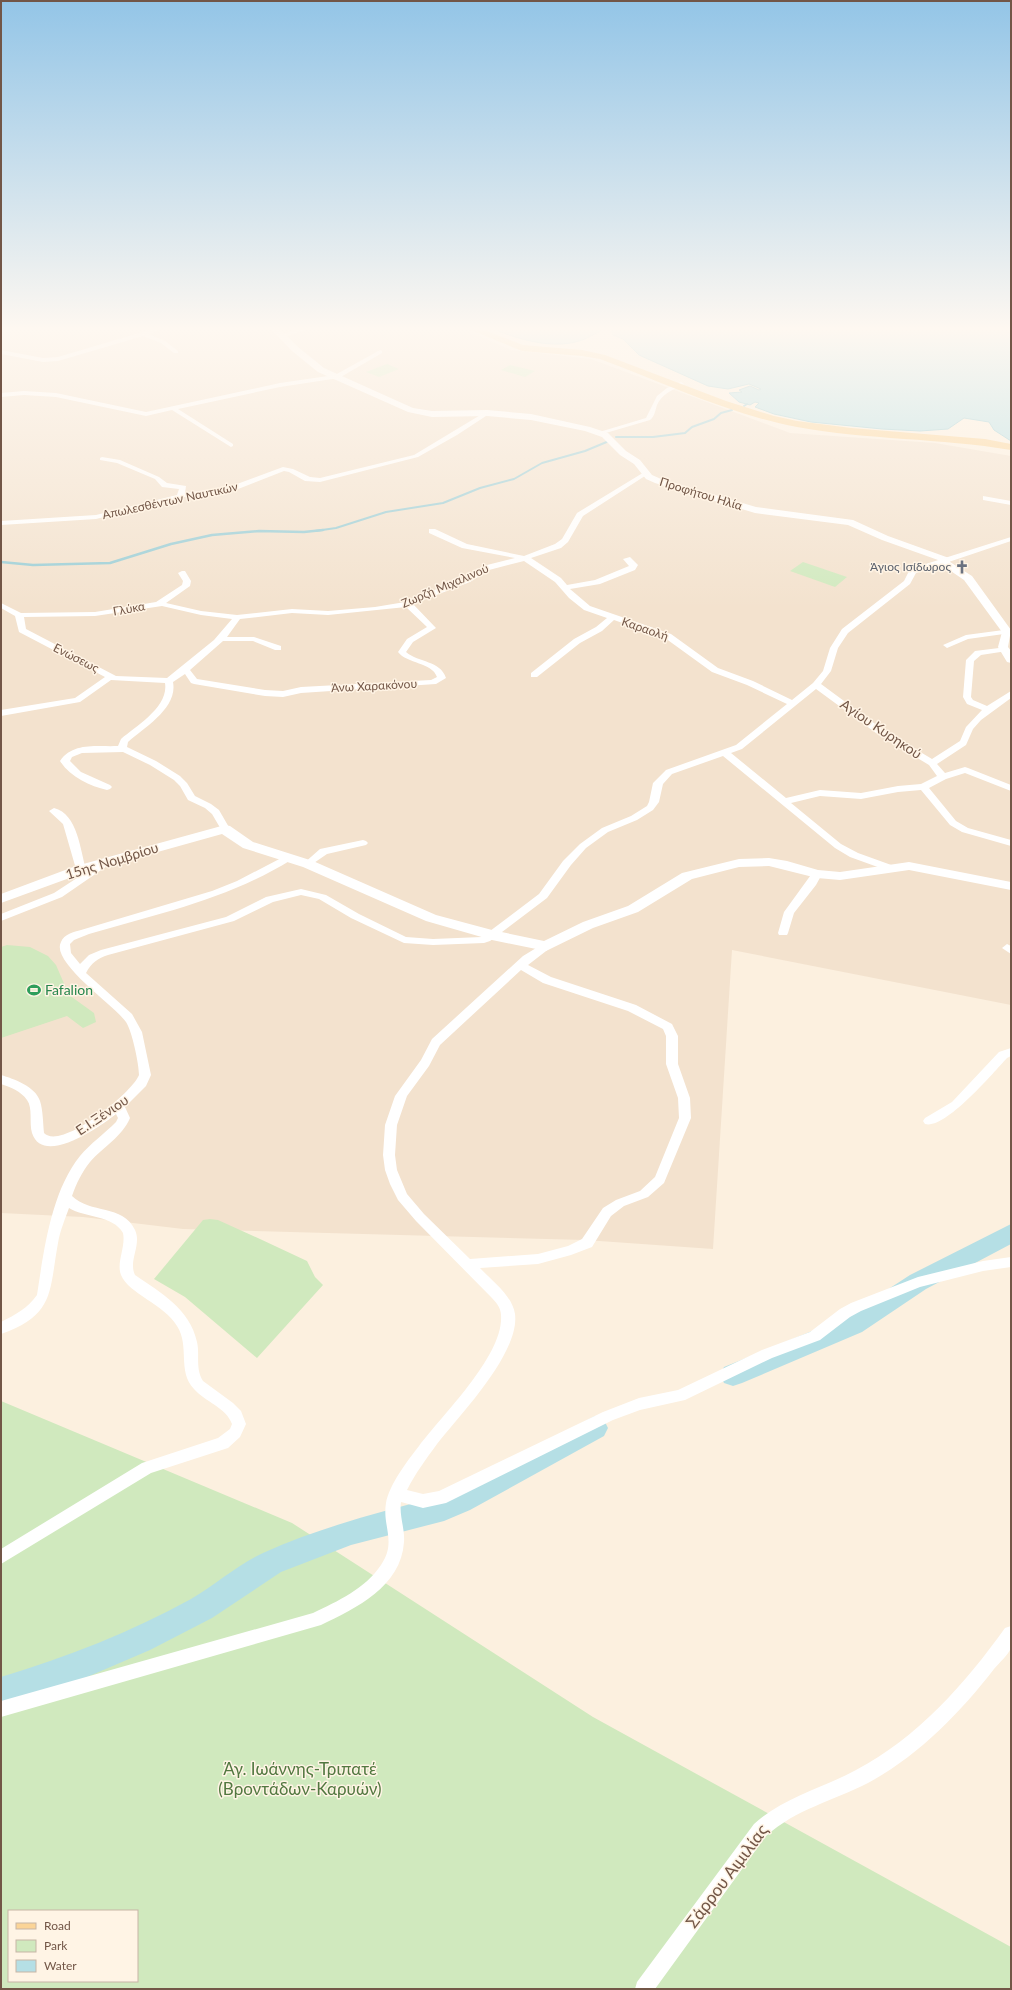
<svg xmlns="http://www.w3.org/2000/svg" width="1012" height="1990" font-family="Lato,sans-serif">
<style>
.residential{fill:#f3e2ce}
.green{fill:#d0e9be;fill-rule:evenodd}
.water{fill:#b5dfe5;stroke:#9bced6}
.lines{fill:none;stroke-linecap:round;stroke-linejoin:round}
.stream-far1{stroke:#9bced6;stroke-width:2}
.stream{stroke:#9bced6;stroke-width:2.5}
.river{fill:#b5dfe5;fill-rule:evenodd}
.minor{fill:#fff;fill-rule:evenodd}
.tertiary{fill:#fff;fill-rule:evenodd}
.secondary{fill:#fff;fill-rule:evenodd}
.primary{fill:#fbd497;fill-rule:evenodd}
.labels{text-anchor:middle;stroke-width:3;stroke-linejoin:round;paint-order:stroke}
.far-street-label{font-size:12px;fill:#725647;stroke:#fff4e5}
.far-worship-label{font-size:12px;fill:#5b616d;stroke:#fff4e5;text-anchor:end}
.street-label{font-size:14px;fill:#725647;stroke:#fff4e5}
.leisure-label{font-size:14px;fill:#27864d;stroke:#fff4e5;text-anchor:start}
.near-park-label{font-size:17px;fill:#527840;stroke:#fff4e5}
.near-street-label{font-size:17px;fill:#725647;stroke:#fff4e5}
</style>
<rect width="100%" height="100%" fill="#fcf0df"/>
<path class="residential" d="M1,330H466L511,350L591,359L790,433L935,443L1011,456V1005L732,950L713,1249L585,1240L183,1229L83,1217L1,1213Z"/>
<path class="green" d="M387,364L399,369L379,377L366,372Z
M510,365L535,371L525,377L501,370Z
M803,562L847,577L835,587L790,571Z
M7,945L30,947L48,956L56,965L69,995L94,1013L96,1022L83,1028L67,1016L1,1038V947Z
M210,1219L218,1220L260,1239L307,1261L315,1277L323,1285L257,1358L185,1297L154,1279L203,1220Z
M1,1401L292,1523L593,1717L1011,1947V1989H1ZM9,1911H137V1981H9Z"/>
<path class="water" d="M496,330H602C594,334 587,339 579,341C553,349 520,340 496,330Z
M611,330H1011V441L994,430L989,422L964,418L948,429L920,431L882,429L811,422L774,414L755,407L759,403L755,402L750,405L739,402L729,393L742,392L739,390L750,386L759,390L761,389L749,384L728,389L708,386L639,355L623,339L613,335Z"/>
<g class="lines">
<path class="stream-far1" d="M744,406L747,404
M616,437H653L685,433L692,427L714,419L721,413L732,410
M315,531L336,528L386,512L443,503L480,488L514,479L542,463L585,451L609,441"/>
<path class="stream" d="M1,562L33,565L110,563L171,544L212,535L259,531L304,532L323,530"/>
<path class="river" d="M1011,1224V1244L926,1289L862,1332L742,1383L733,1386L724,1383L720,1375L724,1367L844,1318L910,1275Z
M595,1416L604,1420L608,1428L604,1436L470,1510L444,1521L351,1545L281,1572L212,1618L150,1650L59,1689L1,1707V1677C67,1657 131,1632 191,1599C215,1585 237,1565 263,1553C320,1527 381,1512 441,1496L450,1492Z"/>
<path class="minor" d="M149,330H160L149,334L165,341L178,351V353H174L161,343L143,336L58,361L43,362L1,354V350L43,358L58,357Z
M294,330H305L281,338L278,336Z
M380,350L382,351V353L339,378L280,387L178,409L233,444V446L231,447L172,410L146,416L56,397L24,395L1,397V393L24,391L56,393L146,412L280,383L335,375Z
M681,382L684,384L683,385C673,389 661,395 657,405C655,411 655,416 650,420L599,435L596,433L646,418L657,396L667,388Z
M487,411L490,413L489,414L457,435L418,457L320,482L305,481L289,472L284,471L233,491L184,497L96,519L1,525V521L96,515L177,495L179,489L162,487L155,479L117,463L100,460V458L102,457L120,460L159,477L167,483L186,486L185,493L229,487L283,467L293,469L310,477L320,478L414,455Z
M646,471L648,472V474L583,516L568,542L561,548L531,558L561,578L567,585L595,580L629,566L623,559L630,557L638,565L635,570L600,584L570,589L590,606L671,634L718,668L753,681L792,700L813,683L823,671L830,648L842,629L904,581L910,569L1011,537V541L916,573L910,584L848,633L838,648L831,671L821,684L882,729L932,759L960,741L966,727L982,710L967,704L963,697L966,660L975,651L1007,647V651L981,655L974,661L971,697L973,700L987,706L1011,691V698L981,720L973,729L966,745L937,764L945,773L965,767L968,768L1011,785V791L965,773L946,779L929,788L956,821L968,828L1011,840V846L962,832L950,825L921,790L898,792L861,799L820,796L791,803L841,844L858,853L894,866L895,868L890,871L886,870L850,857L835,848L723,756L672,774L663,784L659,802L653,810L637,820L608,832L586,848L571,865L547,898L490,941L484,943L433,945L404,943L351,918L319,899L301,895L273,902L234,921L108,955C98,958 91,963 86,973L132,1014L142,1032L151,1075L146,1086L125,1107L130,1118C122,1137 103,1147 90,1162C82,1172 76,1184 72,1196C90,1214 123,1204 135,1230C142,1245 128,1261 135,1275C160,1292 190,1309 197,1342C200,1355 195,1368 203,1381L233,1403L241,1411L246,1424L240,1437L228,1448L151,1473L1,1564V1549L142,1463L218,1438L230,1429L232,1424C226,1407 205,1402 194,1389C177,1371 190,1346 177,1326C164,1304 129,1294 121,1275C116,1262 126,1247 123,1233C113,1215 85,1218 69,1208C65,1219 60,1231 58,1243C49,1292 55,1315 1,1334V1322C15,1315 28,1308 37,1295C44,1250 51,1192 80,1156C90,1144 105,1133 116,1122L118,1118L116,1114C101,1126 43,1167 32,1133C29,1123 33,1108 27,1100C21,1091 10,1087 1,1084V1075C14,1079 35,1086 40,1101C43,1110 43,1123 44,1133C61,1151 132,1093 139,1075C139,1064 132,1031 126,1022C115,1006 50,962 61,942C64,934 74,932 81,930L212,891L237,881L287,855L291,856L292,858L291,860C228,899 158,914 89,934L74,940L70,944L71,953L80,964L89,955L101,950L226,917L266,897L301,889L326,895L359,914L406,937L433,939L482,937L539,894L563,861L580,844L602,828L631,816L647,806L649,802L653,783L666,770L736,745L787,704L747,685L712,672L665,638L614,620L602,631L580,643L537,677H531V673L574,639L596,627L607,618L584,610L569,598L555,582L524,561L489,570L470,582L413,604L436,628L413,642L406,652C419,663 440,660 446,678L436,684L301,693L283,697L265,696L194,684L191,683L185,674L173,682C178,708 145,727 128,742L127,747L156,761L180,776L187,783L195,796L211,804L219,810L230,829L225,832L222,831L212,814L205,808L188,800L180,786L174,780L150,765L123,752L82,753L72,757L70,761L81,772L110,785L112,787L110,789L107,790C90,786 70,777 60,761C73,742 97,747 118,746L121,739C136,726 169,707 165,683L111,680L80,702L1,716V710L75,698L105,677L19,632L15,616L1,608V603L21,613L95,612L156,602L182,585L183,581L178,573L182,571H185L191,581L190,586L166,603L201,611L237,615L292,609L328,611L375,607L405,602L464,578L483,566L515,558L462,548L429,533V529H435L467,544L524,556L555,544L562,539L577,513ZM162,606L201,615L232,619L214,640L167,678L116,676L26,629L24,617L95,616ZM406,607L427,627L407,639L398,652C407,664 432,662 437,677L431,680L301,687L283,691L265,690L197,679L190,670L223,641H253L275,650H281V646L254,637H227L240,619L292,613L328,615ZM816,689L876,733L929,765L937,776L921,784L898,786L861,793L820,790L786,798L731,753L742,749Z
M983,496L1011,501V505L983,500Z
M1011,629V633L968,639L947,648L943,645L966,635Z
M54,808C78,814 80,850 86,869L85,871H77L76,869L63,824L49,811Z
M363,840L366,841L368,843L366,845L327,854L308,867L303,864L320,849Z
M103,861L108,864L107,866L62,897L1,921V914L54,893Z
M817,871L822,874L816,885L794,913L788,933L787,935H779L778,933L784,912L813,872Z
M546,942L550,944L551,946L550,948L528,965L551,977L636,1005L672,1024L678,1036V1064L690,1098L691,1118L664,1183L648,1197L624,1206L611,1216L592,1247L571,1255L538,1264L480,1268C492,1281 512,1295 515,1314C520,1353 460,1415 437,1444C426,1459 415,1474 407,1490L423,1494L439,1491L603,1412L639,1398L678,1390L762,1350L810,1332L840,1309L851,1303L918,1277L983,1261L1011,1257V1267L983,1271L920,1287L861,1311L850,1317L820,1340L772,1358L685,1400L640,1410L613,1420L446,1503L423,1508L401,1502C399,1516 405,1528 404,1542C401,1587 356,1608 321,1625L1,1717V1701L313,1613C338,1601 365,1589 381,1565C397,1542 382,1526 386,1503C389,1485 408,1460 419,1446C443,1414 504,1355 501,1315C501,1308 496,1302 491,1297L416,1221L398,1200L390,1184L385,1170L383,1155L385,1125L395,1096L421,1060L432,1039L523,956ZM521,970L543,983L628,1011L663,1029L666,1036V1064L678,1098L679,1118L655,1177L640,1191L616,1200L603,1208L582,1239L568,1246L538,1254L470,1259L424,1214L407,1194L397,1170L395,1155L397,1125L407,1096L429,1066L440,1045Z
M1007,944L1011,946V954L1002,948Z
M1011,1048V1056L1007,1058C993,1073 945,1130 925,1124L923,1121L925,1118L952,1102L999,1052Z
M1011,1626C1011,1632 1012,1642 1011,1648C1008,1655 999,1663 994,1669C960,1713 918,1756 868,1783C833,1801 796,1809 766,1836L655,1989H635L637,1982L754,1824C784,1797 821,1789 856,1770C917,1738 965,1684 1005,1628Z"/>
<path class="tertiary" d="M272,330H281L298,347L324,368L413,408L432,411L487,410L531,414L590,427L608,433L626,451L640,460L652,475L661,479L756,507L853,520L888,536L949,558L950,562L972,576L1011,630L1008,647L1011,651V663L1007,662L998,647L1002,632L964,580L939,563L938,560L882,540L848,525L755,513L655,483L646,479L634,464L620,455L602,437L585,431L531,420L487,416L432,417L408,412L318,372L292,351Z"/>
<path class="secondary" d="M225,825L230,826L253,842L313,861L436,915L492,930L544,941L583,922L628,906L682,873L739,859L769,858L787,861L818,870L840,872L909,862L1011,882V890L909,870L840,880L817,878L769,866L739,867L692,879L638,912L593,928L546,951L492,940L426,921L303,867L243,848L222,834L86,872L1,903V894L76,866Z"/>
<path class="primary" d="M471,330H484L523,345L582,350L605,355L726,401L774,416L797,421L851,428L985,439L1011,444V450C940,438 868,440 797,427C728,414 665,383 600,359L582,356L522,351Z"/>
</g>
<linearGradient id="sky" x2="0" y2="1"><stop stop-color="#93c5e7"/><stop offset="0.54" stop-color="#fef8f1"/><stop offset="1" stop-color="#fef8f1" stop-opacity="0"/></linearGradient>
<rect width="1012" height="609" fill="url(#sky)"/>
<defs>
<g id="church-bare" transform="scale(1.08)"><path d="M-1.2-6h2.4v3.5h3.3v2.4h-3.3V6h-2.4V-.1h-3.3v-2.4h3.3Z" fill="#6b7280" stroke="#fff4e5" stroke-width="2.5" paint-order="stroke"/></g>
<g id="stadium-bare" transform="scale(1.08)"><path d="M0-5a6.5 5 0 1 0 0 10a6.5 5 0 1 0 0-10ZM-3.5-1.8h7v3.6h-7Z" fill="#2e9e5b" stroke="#fff4e5" stroke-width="2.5" paint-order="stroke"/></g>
</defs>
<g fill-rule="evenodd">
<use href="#church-bare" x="962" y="567"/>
<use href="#stadium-bare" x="34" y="990"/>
</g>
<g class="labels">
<g class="far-street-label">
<text transform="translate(701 494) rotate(17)" y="4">Προφήτου Ηλία</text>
<text transform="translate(170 501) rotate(-12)" y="4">Απωλεσθέντων Ναυτικών</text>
<text transform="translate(445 586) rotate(-23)" y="4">Ζωρζή Μιχαλινού</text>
<text transform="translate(129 609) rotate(-10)" y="4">Γλύκα</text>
<text transform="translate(645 629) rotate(19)" y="4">Καραολή</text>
<text transform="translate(76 658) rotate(27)" y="4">Ενώσεως</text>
<text transform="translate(374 686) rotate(-3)" y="4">Άνω Χαρακόνου</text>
</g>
<g class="far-worship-label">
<text x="951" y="571">Άγιος Ισίδωρος</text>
</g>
<g class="street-label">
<text transform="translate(881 729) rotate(34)" y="5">Αγίου Κυρηκού</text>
<text transform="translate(112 861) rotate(-17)" y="5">15ης Νομβρίου</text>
<text transform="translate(102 1115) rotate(-34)" y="5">Ε.Ι.Ξένιου</text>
</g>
<g class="leisure-label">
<text x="45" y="995">Fafalion</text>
</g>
<g class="near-park-label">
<text x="300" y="1775">Άγ. Ιωάννης-Τριπατέ<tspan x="300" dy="20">(Βροντάδων-Καρυών)</tspan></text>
</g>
<g class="near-street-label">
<text transform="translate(727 1876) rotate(-53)" y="6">Σάρρου Αιμιλίας</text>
</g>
</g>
<rect width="1012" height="1990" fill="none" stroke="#725647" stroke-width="4"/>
<rect x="8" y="1910" width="130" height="72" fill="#fff4e5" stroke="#c7b5a6"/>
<rect x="16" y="1923" width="20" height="6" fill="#fbd497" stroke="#c7b5a6"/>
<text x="44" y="1930" font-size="12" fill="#725647">Road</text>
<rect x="16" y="1940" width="20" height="12" fill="#d0e9be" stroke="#c7b5a6"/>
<text x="44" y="1950" font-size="12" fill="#725647">Park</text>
<rect x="16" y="1960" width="20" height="12" fill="#b5dfe5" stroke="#c7b5a6"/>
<text x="44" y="1970" font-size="12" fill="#725647">Water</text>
</svg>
